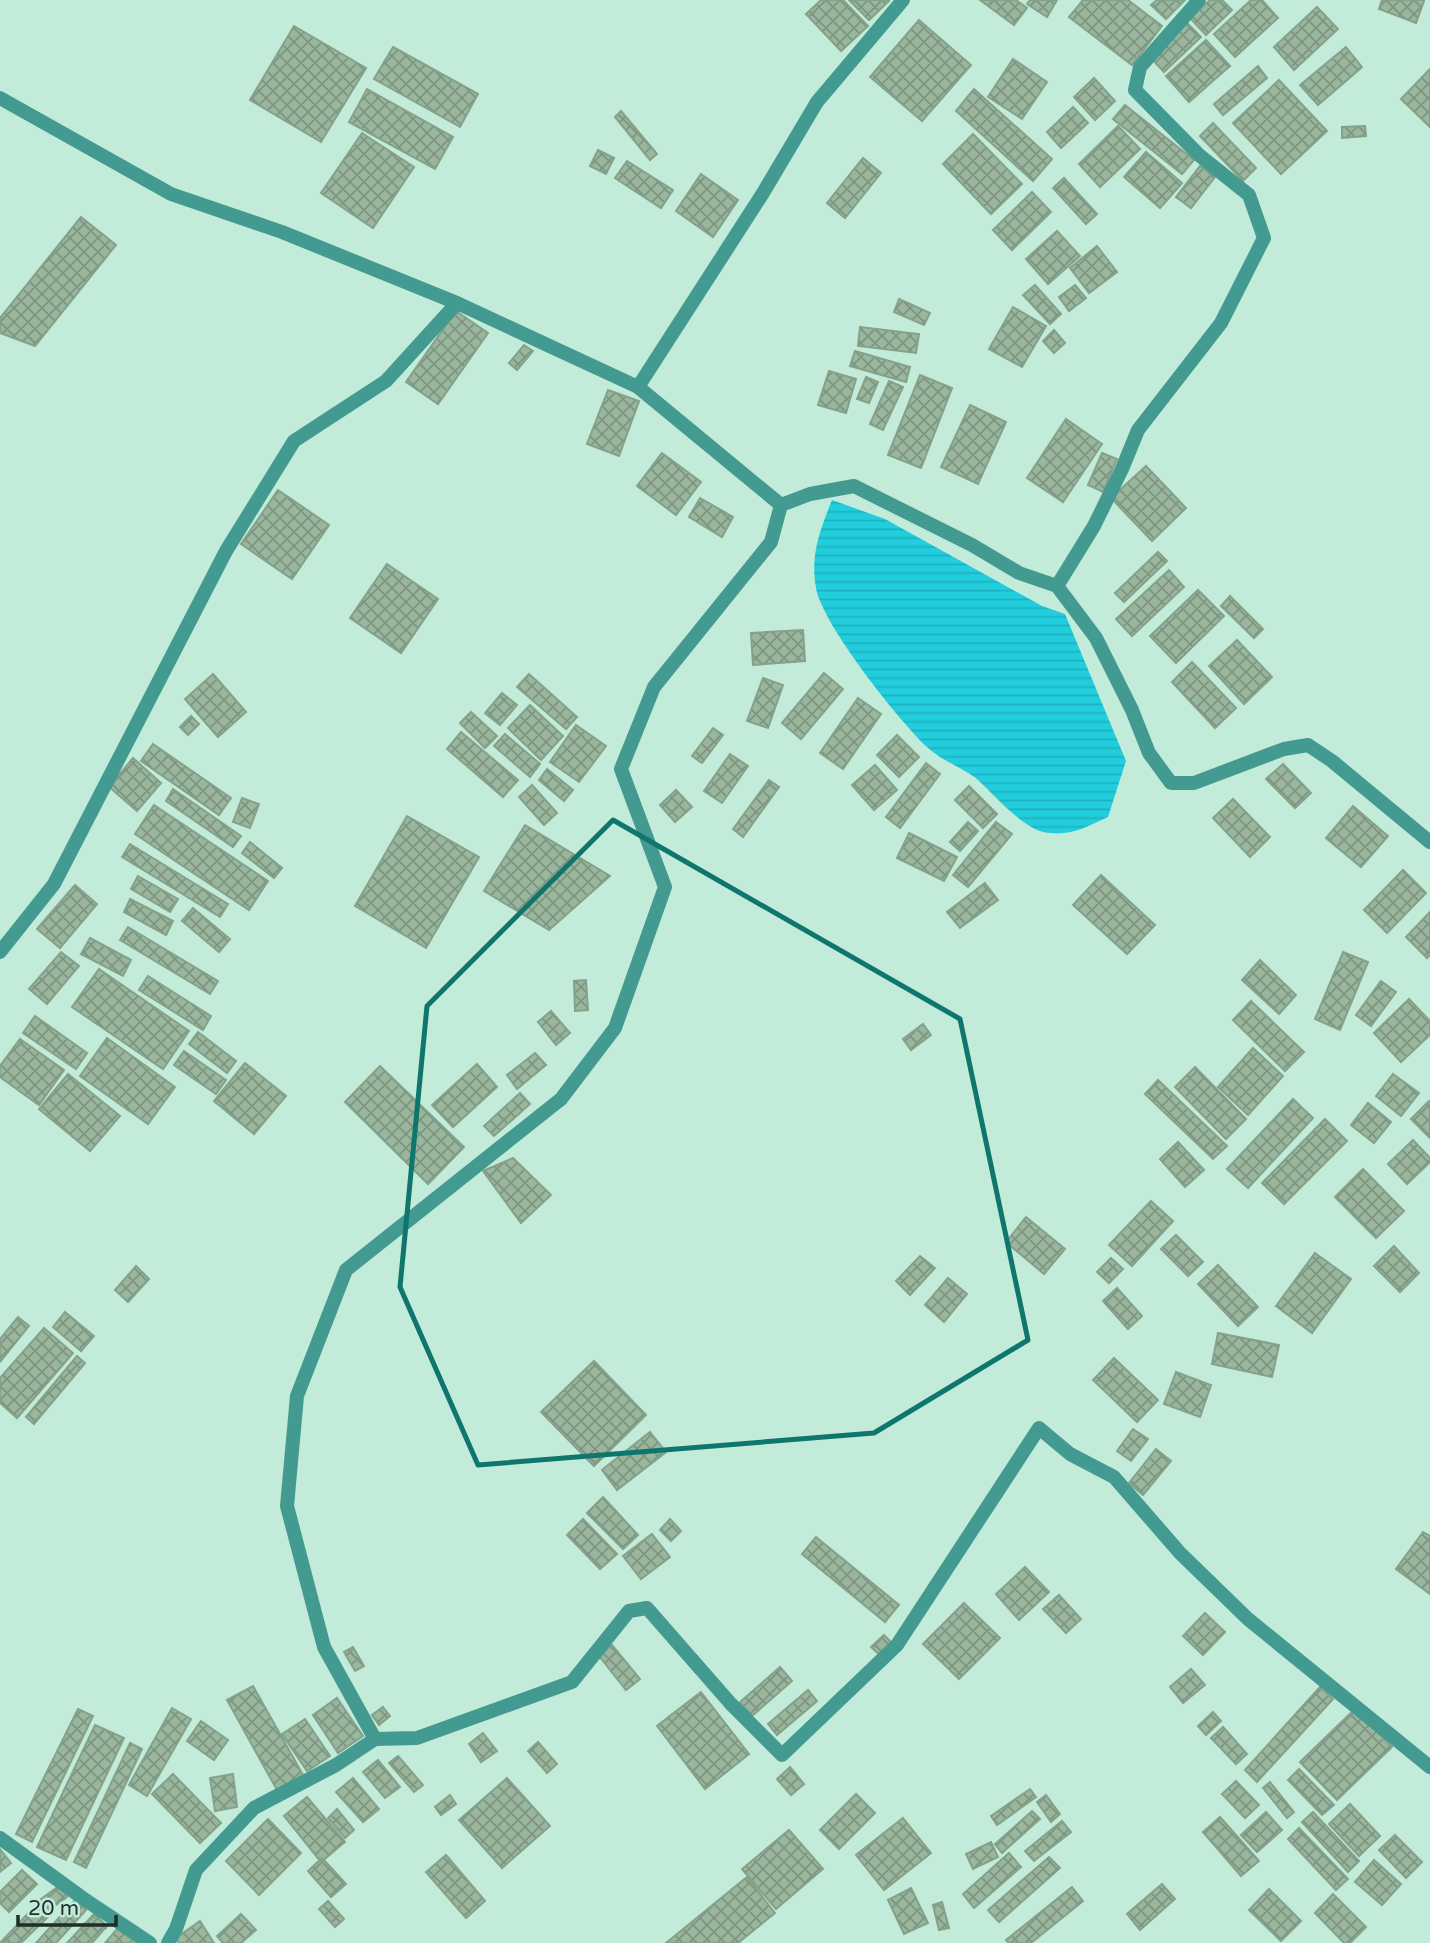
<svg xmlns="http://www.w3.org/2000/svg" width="1430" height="1943" font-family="'Varela Round',sans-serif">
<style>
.water{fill:url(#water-rules)}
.building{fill:url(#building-cross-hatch);stroke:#84a189;stroke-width:2}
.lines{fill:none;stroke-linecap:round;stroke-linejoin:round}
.street{stroke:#439a91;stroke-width:14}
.marked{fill:none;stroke:#0f766e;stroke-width:5;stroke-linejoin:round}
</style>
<defs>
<pattern id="water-rules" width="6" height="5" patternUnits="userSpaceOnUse" patternTransform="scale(1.75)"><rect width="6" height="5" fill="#22cedd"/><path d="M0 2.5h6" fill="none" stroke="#1eb1be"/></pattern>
<pattern id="building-cross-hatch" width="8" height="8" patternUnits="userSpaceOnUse" patternTransform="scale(1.75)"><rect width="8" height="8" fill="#9ab79e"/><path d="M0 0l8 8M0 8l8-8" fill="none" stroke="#7d9581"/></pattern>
</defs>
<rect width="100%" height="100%" fill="#c3ebda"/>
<path class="water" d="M832,500L885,519L1042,606L1065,614L1126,761L1108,817C1084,828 1070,837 1043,832C1023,828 992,793 977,779C962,767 942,761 928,748C899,721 822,624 816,588C810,555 820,530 832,500Z"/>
<path class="building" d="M821,0H843L868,26L841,51L806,14Z
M849,0H888L889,1L869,20Z
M980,0H1016L1027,8L1014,25Z
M1030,0H1057L1047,17L1027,4Z
M1083,0H1128L1162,26L1132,65L1069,17Z
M1157,0H1185L1166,19L1151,5Z
M1210,0H1222L1232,10L1206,35L1190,18Z
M1251,0H1262L1278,18L1235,57L1214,34Z
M1382,0H1423L1424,1L1416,23L1379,9Z
M1317,7L1338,29L1294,70L1274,47Z
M919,20L971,65L922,121L870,77Z
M1187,23L1201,37L1164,72L1151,58Z
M294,26L366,68L321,142L250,100Z
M1206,40L1230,66L1189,102L1166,76Z
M393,47L478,94L460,127L374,79Z
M1346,47L1362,67L1318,105L1300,85Z
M1013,59L1047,82L1022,119L988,97Z
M1258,66L1267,78L1223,115L1214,104Z
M1430,69V127L1401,99Z
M1094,78L1115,101L1095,120L1074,97Z
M1279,80L1327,131L1281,174L1233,123Z
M367,89L453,137L435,169L349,122Z
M974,89L1052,159L1033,181L956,111Z
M1125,105L1194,160L1182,174L1113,119Z
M1073,107L1088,123L1061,148L1047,132Z
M621,111L657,154L650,160L615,117Z
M1213,123L1256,168L1243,181L1200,136Z
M1118,126L1140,149L1100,187L1079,164Z
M1365,126L1366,136L1342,138V127Z
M362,133L414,167L373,228L321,193Z
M973,134L1022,184L991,214L943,164Z
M598,150L614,158L606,174L590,166Z
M1146,152L1182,183L1160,208L1124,177Z
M863,158L881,173L845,218L827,203Z
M627,161L673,190L661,208L615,178Z
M1200,166L1215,177L1191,208L1176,197Z
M701,174L738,200L713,237L676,211Z
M1064,178L1097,214L1086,224L1053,188Z
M1032,192L1051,212L1012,250L993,230Z
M81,217L116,245L35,346L0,333V318Z
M1057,231L1080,256L1048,284L1026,259Z
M1097,246L1117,272L1089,293L1070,268Z
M1035,285L1061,314L1050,324L1023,295Z
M1075,285L1086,298L1069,311L1059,297Z
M899,299L930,313L924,325L894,312Z
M1013,307L1046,326L1022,367L989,349Z
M456,311L488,333L438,404L406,382Z
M860,327L919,334L916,353L858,346Z
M1054,330L1065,343L1054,353L1043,341Z
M524,345L533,351L517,370L509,363Z
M855,351L910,367L906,382L850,366Z
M829,371L856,379L846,413L818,405Z
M920,375L952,388L921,468L888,455Z
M866,377L878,382L869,403L857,399Z
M889,381L903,387L883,430L870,424Z
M608,390L639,401L619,456L587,444Z
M970,405L1006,422L978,484L941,467Z
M1066,419L1102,444L1063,502L1027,478Z
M662,453L701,482L676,515L637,486Z
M1102,453L1117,459L1103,492L1088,485Z
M1146,466L1186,508L1152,541L1111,498Z
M278,490L329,525L292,579L241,544Z
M700,498L733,517L722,537L689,517Z
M1158,552L1167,561L1124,602L1115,593Z
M387,564L438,599L401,653L350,618Z
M1169,570L1184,587L1132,636L1116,619Z
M1198,590L1224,616L1176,663L1150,636Z
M1230,596L1263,629L1254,638L1221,606Z
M803,630L805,661L753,665L751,633Z
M1237,640L1272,677L1244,704L1209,666Z
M1192,662L1236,708L1215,728L1172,682Z
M824,673L843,689L801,739L782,723Z
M213,674L246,712L218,737L185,699Z
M529,674L577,717L566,729L517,687Z
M763,678L783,685L768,728L747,721Z
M502,693L517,705L500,725L485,713Z
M858,698L881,714L843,769L820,753Z
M530,705L563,736L541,760L508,728Z
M471,712L497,736L485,748L460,723Z
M191,716L199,724L188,735L180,727Z
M576,725L606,746L579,782L550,762Z
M713,728L723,735L702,763L692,756Z
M461,732L518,780L503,797L447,749Z
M505,734L540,764L530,777L494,746Z
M897,735L919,757L899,777L877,755Z
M153,744L231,798L219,815L141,761Z
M730,754L748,766L722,803L704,791Z
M133,758L161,783L137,811L109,787Z
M926,763L940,774L900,828L886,817Z
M1283,764L1311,793L1295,808L1266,779Z
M875,765L897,790L874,810L852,785Z
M547,769L573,790L564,801L539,780Z
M769,780L779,787L743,837L733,829Z
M532,785L557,813L544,825L519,797Z
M969,786L997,814L983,828L955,800Z
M173,789L241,836L233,847L166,801Z
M676,790L692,807L675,822L660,805Z
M242,798L259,804L250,828L233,822Z
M1233,799L1270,837L1250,857L1213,818Z
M154,805L268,881L249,910L135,834Z
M1353,806L1388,836L1361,867L1326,838Z
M407,816L479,857L426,948L355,906Z
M968,822L978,831L960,851L950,842Z
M996,822L1012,834L968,887L953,875Z
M525,825L610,876L549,930L484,891Z
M909,833L957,857L944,881L897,858Z
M250,842L282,868L274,878L242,853Z
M130,844L228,904L220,917L122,857Z
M1403,870L1426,893L1387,933L1364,910Z
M1101,875L1155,925L1127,954L1073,905Z
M138,876L178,899L170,912L131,889Z
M985,883L998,900L960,928L947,912Z
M75,885L97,904L60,948L37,929Z
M130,899L173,921L166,935L124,912Z
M193,908L230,939L219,952L182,921Z
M1430,912V955L1427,958L1406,937Z
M128,927L218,981L210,994L120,940Z
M90,938L131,960L123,976L81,954Z
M61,952L79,966L47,1004L29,989Z
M1343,952L1368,962L1340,1030L1315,1019Z
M1260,960L1296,995L1279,1014L1242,980Z
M99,969L189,1031L163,1069L72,1007Z
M148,976L211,1016L203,1030L139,990Z
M586,980L588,1010L575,1011L574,981Z
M1381,981L1396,992L1371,1026L1356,1015Z
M1409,999L1430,1021V1035L1401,1062L1374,1033Z
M1251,1001L1304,1052L1285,1071L1233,1020Z
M551,1011L570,1033L556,1045L538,1022Z
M35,1016L87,1053L76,1069L23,1033Z
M923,1024L931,1035L911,1050L903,1039Z
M198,1032L236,1061L227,1073L189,1044Z
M107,1038L175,1087L148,1124L80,1076Z
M20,1039L64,1070L39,1105L0,1077V1066Z
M1253,1048L1283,1076L1248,1115L1218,1087Z
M184,1051L226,1080L216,1094L174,1065Z
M535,1053L546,1065L517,1089L507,1075Z
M245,1063L286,1096L254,1134L214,1101Z
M477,1064L497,1087L453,1127L432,1105Z
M380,1066L464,1147L428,1184L345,1102Z
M1195,1067L1246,1119L1226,1139L1175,1087Z
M68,1074L120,1116L90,1151L39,1109Z
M1393,1074L1419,1093L1401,1116L1376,1096Z
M1158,1080L1227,1146L1213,1159L1145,1094Z
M520,1093L530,1104L494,1136L484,1126Z
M1293,1099L1313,1118L1248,1188L1227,1169Z
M1429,1101L1430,1102V1138L1411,1119Z
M1368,1103L1391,1122L1374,1143L1351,1125Z
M1325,1119L1347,1141L1284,1204L1262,1183Z
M1413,1140L1430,1158V1162L1407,1184L1388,1164Z
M1178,1142L1204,1170L1185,1187L1160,1159Z
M513,1158L551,1195L521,1223L483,1171Z
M1363,1169L1404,1211L1376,1238L1335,1197Z
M1151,1201L1173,1221L1132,1266L1109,1245Z
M1026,1217L1065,1249L1044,1274L1006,1242Z
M1176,1235L1203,1262L1188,1276L1161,1249Z
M1394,1246L1419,1273L1400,1292L1374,1266Z
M1315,1253L1351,1279L1312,1333L1276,1306Z
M920,1256L935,1268L910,1295L896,1281Z
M1111,1258L1123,1269L1109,1283L1097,1272Z
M1218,1265L1258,1307L1238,1326L1198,1284Z
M136,1266L149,1279L128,1302L115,1290Z
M948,1278L967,1294L944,1322L925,1305Z
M1117,1288L1142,1316L1128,1329L1103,1301Z
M65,1312L94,1336L81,1351L53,1327Z
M18,1317L29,1326L0,1362V1339Z
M44,1328L73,1353L17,1418L0,1403V1378Z
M1218,1333L1279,1345L1272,1377L1212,1364Z
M77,1356L85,1363L34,1424L26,1417Z
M1114,1358L1158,1400L1137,1422L1093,1380Z
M594,1361L646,1415L594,1466L541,1412Z
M1176,1372L1211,1385L1200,1417L1164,1404Z
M1133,1429L1148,1439L1131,1461L1117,1451Z
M650,1432L666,1452L617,1490L602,1470Z
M1156,1449L1171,1461L1143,1495L1129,1483Z
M603,1497L638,1535L623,1549L587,1513Z
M583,1519L617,1554L600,1569L567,1535Z
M670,1519L681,1531L671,1541L660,1530Z
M1423,1532L1430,1536V1594L1396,1569Z
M652,1534L670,1557L641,1579L623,1556Z
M816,1537L899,1605L885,1622L802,1554Z
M1025,1567L1049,1592L1019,1620L996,1594Z
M1059,1595L1081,1619L1066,1633L1043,1609Z
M964,1603L1000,1638L959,1679L923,1644Z
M1205,1613L1225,1632L1203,1655L1183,1636Z
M884,1635L893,1644L881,1656L871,1647Z
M612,1645L640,1679L626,1690L599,1656Z
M353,1647L364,1666L355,1671L344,1652Z
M780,1667L792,1681L752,1716L740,1702Z
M1191,1669L1205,1685L1183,1703L1170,1687Z
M253,1686L303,1775L277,1790L227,1700Z
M1320,1687L1333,1699L1257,1782L1245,1770Z
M808,1690L817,1701L777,1735L768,1724Z
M701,1692L749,1754L705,1789L657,1726Z
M337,1698L363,1736L338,1753L313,1715Z
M383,1707L390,1716L379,1725L372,1715Z
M172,1708L191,1719L147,1796L129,1785Z
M78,1709L93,1716L32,1842L16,1834Z
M1355,1709L1392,1747L1337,1800L1300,1762Z
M1213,1712L1221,1721L1206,1735L1198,1726Z
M305,1719L330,1756L307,1771L282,1734Z
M201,1721L228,1740L214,1760L187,1741Z
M95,1725L124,1738L66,1860L37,1847Z
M1223,1727L1247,1754L1236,1764L1211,1738Z
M483,1733L497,1751L481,1762L469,1744Z
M538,1742L557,1764L547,1773L528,1751Z
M130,1743L142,1749L86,1868L74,1862Z
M398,1756L423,1785L414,1792L389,1763Z
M378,1760L400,1787L385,1798L363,1772Z
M790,1767L804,1784L791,1795L777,1779Z
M1299,1769L1334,1805L1322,1815L1288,1780Z
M173,1774L221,1823L200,1843L152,1794Z
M233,1774L237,1807L215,1811L210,1778Z
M353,1778L379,1809L363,1822L336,1792Z
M507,1778L550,1826L502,1868L459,1820Z
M1236,1781L1259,1805L1245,1818L1222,1794Z
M1270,1782L1294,1812L1287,1818L1263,1788Z
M1030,1789L1036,1797L997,1825L991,1816Z
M856,1794L875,1813L839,1849L820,1830Z
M450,1795L456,1804L441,1815L435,1807Z
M1046,1795L1060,1814L1051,1822L1037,1802Z
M307,1797L345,1842L321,1862L284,1816Z
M1350,1804L1380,1836L1359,1856L1329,1824Z
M337,1809L354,1830L345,1838L328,1818Z
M1032,1811L1040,1819L1002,1853L995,1844Z
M1266,1812L1282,1830L1257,1852L1241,1835Z
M1313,1812L1359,1861L1348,1872L1302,1822Z
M1220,1817L1259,1861L1241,1876L1203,1832Z
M903,1818L931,1853L884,1890L856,1855Z
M268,1819L301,1853L259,1895L226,1861Z
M1062,1821L1071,1832L1034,1861L1025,1851Z
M1299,1828L1348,1879L1336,1890L1288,1839Z
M789,1830L823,1869L776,1909L742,1869Z
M1395,1835L1422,1862L1406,1878L1379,1850Z
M991,1842L998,1857L973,1869L966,1854Z
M0,1849L11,1863L0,1872Z
M1009,1853L1021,1867L974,1908L963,1894Z
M446,1855L485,1901L466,1918L426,1872Z
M1049,1857L1060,1868L999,1922L988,1910Z
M322,1858L346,1884L331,1897L308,1871Z
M1374,1860L1401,1884L1382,1905L1355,1882Z
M22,1870L37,1884L9,1912L0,1903V1892Z
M747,1877L775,1913L738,1943H666Z
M1162,1884L1175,1899L1140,1930L1127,1914Z
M59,1886L67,1897L49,1910L41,1899Z
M1072,1887L1083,1901L1031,1943H1009L1006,1940Z
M911,1888L928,1923L904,1934L888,1900Z
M1269,1889L1301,1921L1281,1941L1249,1910Z
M1333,1894L1366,1927L1350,1943H1344L1315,1913Z
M75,1900L86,1910L56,1943H36Z
M328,1901L344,1919L335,1927L319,1909Z
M942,1902L949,1928L939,1930L933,1905Z
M36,1905L48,1917L21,1943H0Z
M94,1914L107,1926L92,1943H67Z
M241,1914L256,1930L241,1943H223L217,1936Z
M97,1915L106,1928L91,1939L82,1925Z
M200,1921L214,1943H179L176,1938Z
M117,1929L137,1943H105Z"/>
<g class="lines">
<path class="street" d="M0,98L171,194L282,232L457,303L638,387L781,505L771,542L654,687L621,769L665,887L615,1028L561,1099L346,1270L297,1396L287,1506L324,1647L375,1739L417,1738L572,1682L629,1611L647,1608L731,1704L782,1755L897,1645L1039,1428L1070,1454L1114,1477L1180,1553L1248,1619L1430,1767
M638,387L763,193L817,102L903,0
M781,505L810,494L854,486L972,545L1019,573L1057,586L1094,526L1122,469L1138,430L1221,323L1264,238L1249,195L1199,155L1135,90L1140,67L1199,0
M1057,586L1096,638L1132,710L1149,753L1171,783H1194L1284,749L1308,745L1332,761L1430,842
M0,952L54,884L226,551L294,441L386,381L457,303
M0,1838L84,1899L150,1943
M168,1943L176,1929L196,1870L254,1808L336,1765L375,1739"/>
</g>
<path class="marked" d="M613,820L960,1019L1028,1340L874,1433L478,1465L400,1287L427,1006Z"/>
<path d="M18 1915v10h98v-10" fill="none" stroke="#1e2e28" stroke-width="3.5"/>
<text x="28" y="1915" font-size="21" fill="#1e2e28" stroke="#c3ebda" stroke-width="5" paint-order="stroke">20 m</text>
</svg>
